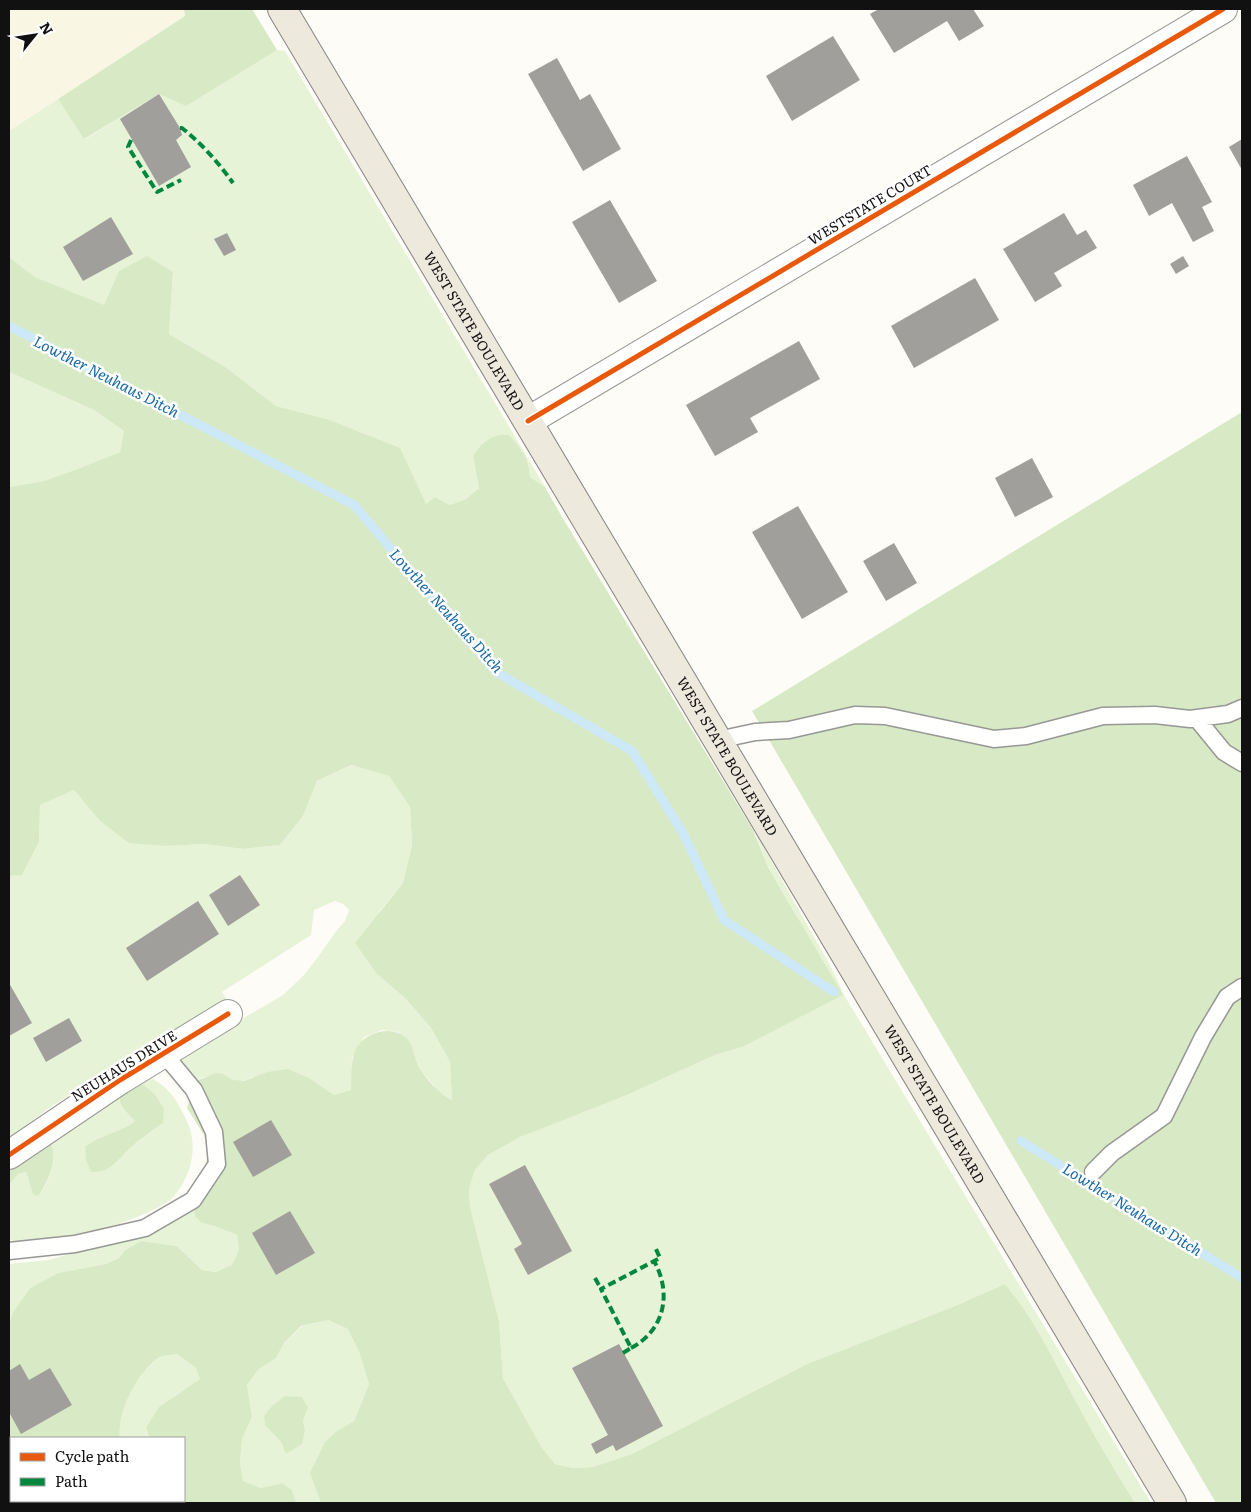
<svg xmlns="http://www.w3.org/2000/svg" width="1251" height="1512" font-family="Literata,serif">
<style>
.farmland{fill:#f9f7e4}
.green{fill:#e7f3d7;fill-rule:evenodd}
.forest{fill:#d8eac5}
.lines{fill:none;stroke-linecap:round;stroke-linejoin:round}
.stream{stroke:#cde8f7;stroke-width:9}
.building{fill:#a19f9c}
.lane-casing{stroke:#979795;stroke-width:19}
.street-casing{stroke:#979795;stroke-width:30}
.primary-casing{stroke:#858482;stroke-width:30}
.lane{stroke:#fffffe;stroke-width:16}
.street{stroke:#fffffe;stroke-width:28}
.primary{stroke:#ede9dc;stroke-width:28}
.quiet{stroke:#00873e;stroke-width:4;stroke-dasharray:8 4;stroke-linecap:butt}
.cycleway-casing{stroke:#fff;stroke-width:8}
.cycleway{stroke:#e8590c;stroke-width:5}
.labels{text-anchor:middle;stroke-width:5;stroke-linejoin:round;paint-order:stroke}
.street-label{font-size:14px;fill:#111;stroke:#fff}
.water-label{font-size:15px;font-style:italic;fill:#1768a6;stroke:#fff}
</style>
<rect width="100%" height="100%" fill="#fdfcf7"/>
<path class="farmland" d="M9,9H184L185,16L9,131Z"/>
<path class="green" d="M277,50L285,51L545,487L530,477C529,457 522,449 509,435L473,456L479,488L466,499L450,505L435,497L426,504L327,419L276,406L227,368L169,334L173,272L119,271L105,306L35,277L9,257V131L58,99L85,139L159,94L186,105Z
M9,372L94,410L124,431L120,452L80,468L44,481L9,487Z
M351,765L389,776L410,807L412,845L403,883L379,912L377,974L406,999L431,1028L450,1062L452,1100L438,1091L424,1074L417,1063L411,1044L398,1032L382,1030L364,1037L352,1058L351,1090L334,1095L311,1079L252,1077C240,1084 235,1082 223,1074L204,1077L186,1085L175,1074L180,1055L283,995L304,975L318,957L337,930L345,921L349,910L343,904L335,901L314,910L311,935L222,992L229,1003L158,1040L52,1106L9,1138V876L22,875L39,842L40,805L74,790L99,820L167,846L205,844L243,849L280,845L303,816L317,781Z
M754,830L832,969L844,995L1151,1503H1135C1114,1469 1093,1434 1074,1398C1053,1359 1034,1318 1005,1284L955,1306L807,1364L632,1454L593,1467L573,1468L555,1464L542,1448L503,1378L499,1321L470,1207L469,1189L475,1170L488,1155L520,1137L538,1129L627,1095L715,1055L742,1047L799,920L769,869Z
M150,1077C171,1090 175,1097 186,1119C199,1145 192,1175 174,1196C157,1216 57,1246 31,1244C24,1244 16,1241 9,1240V1185L18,1174L26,1172L28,1180L38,1196C50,1180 58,1162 51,1143L122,1090L135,1121L118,1132L105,1137L116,1163L131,1147L163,1123L132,1083Z
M193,1204L202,1223L214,1226L237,1235L239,1250L232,1266L217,1272L202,1270L177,1246L141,1241L125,1250L119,1258L106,1264L58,1273L30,1288L13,1312L9,1325V1264L49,1260L123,1238Z
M328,1320L348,1329L359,1352L369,1384L354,1421L337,1431L319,1496L321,1503H296L292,1490L282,1483L261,1488L243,1481L240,1463L242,1439L252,1417L247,1385L259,1369L276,1358L284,1343L302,1326ZM308,1408L303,1421L305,1430L287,1454L281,1442Z
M177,1354L196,1368L201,1379L173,1397L146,1428L150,1438H120C117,1412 137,1373 158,1358C163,1355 171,1355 177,1354Z
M9,1467H11V1501H98L97,1503H9Z"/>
<path class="forest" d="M184,9H252L277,50L186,106L159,94L84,139L58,99L185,16Z
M147,256L173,272L169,334L227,368L276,406L327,419L400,448L426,504L435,497L450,505L466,499L479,488L473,456C481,443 492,433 509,435C522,449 529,457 530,477L545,487L562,517L753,830L769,869L843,995L742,1047L715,1055L627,1095L520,1137L488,1155L475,1170L469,1189L470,1207L499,1321L503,1378L542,1448L555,1464L573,1468L593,1467L632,1454L807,1364L955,1306L1005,1284C1034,1318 1053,1359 1074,1398C1093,1434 1114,1469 1135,1503H321L310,1473L325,1442L337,1431L354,1421L369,1384L359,1352L348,1329L328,1320L301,1326L284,1343L276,1358L259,1369L247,1385L252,1417L242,1439L240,1463L243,1481L261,1488L282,1483L292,1490L296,1503H97L98,1501H184V1438H150L146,1428L159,1407L200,1379L196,1368L177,1354C171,1355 163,1355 158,1358C137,1373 117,1412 120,1438H11V1467H9V1416L15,1406L9,1383V1325L13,1312L30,1288L58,1273L106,1264L119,1258L125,1250L141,1241L177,1246L202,1270L216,1272L232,1265L239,1250L237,1235L214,1226L202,1223L195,1216L192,1193L205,1169L208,1154L204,1135L187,1108L190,1098L186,1085L216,1073L223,1074L233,1080L244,1081L267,1072L288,1069L311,1079L334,1095L351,1090C352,1069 348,1044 373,1034C387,1028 405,1031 412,1046C414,1052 415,1059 418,1065C426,1079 438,1093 452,1100L450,1062L431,1028L406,999L377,974L355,943L403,883L412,845L410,807L389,776L351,765L317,781L303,816L280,845L243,849L205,844L167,846L129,843L99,820L74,790L40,805L39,842L22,875L9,876V487L44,481L80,468L120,452L124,431L94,410L9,372V257L35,277L104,305L119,271Z
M1242,412V1503H1216L752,711Z
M132,1083L144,1085L156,1096L164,1109L163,1123C152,1131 140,1139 130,1148C118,1160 110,1173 91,1172L86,1160L85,1147C100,1135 120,1133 135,1121C122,1107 110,1098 132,1083Z
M51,1143C58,1162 49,1180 38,1196L33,1194L26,1172L18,1174L9,1185V1161Z
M285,1396L302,1397L308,1408L303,1421L305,1430L302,1444L286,1454L281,1442L265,1425L264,1416L272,1406Z"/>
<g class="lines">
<path class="stream" d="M9,326L354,505L496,672L632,751L683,833L724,920L834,992
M1021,1141L1242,1278"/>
</g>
<path class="building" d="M879,9H973L984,26L959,41L947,21L894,53L870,14Z
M833,36L860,80L792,121L766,76Z
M557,58L580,100L590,94L621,149L583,171L528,74Z
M159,94L180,128L182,135L176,140L191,167L159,186L120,119Z
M1242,139V170L1229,147Z
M1187,156L1212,202L1202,207L1214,231L1193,242L1172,203L1149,216L1133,185Z
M610,200L657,281L619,303L572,222Z
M1064,213L1077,235L1086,230L1097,248L1054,273L1062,286L1035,302L1003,249Z
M111,217L133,254L83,281L63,247Z
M227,233L236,250L224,256L214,239Z
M1183,256L1189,266L1176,274L1170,264Z
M975,278L999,320L914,368L891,326Z
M799,341L820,379L750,418L758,432L715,456L686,405Z
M1032,458L1053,497L1015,517L995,478Z
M798,506L848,592L802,619L752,532Z
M894,543L917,583L886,601L863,561Z
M240,875L260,905L228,926L209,895Z
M198,901L219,934L147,981L126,948Z
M9,983L32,1023L9,1036Z
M69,1018L82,1041L46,1062L33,1038Z
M271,1120L292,1155L253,1177L233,1142Z
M525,1165L572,1251L528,1275L514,1249L522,1244L489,1184Z
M290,1211L315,1253L276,1275L252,1233Z
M619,1344L663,1426L616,1451L613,1445L596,1454L591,1444L608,1435L572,1368Z
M20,1364L29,1380L50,1368L72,1405L21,1434L9,1412V1371Z"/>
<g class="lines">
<g class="lane-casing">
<path id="lane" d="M1197,719L1224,752L1242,763
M718,740L755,732L789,730L855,715L885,716L994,739L1026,736L1103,716L1155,715L1190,719L1228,714L1242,708
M1093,1172L1112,1153L1164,1116L1203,1037L1227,997L1242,987
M9,1251L75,1244L145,1228L193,1200L217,1164L214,1132L194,1090L164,1054"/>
</g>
<g class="street-casing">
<path id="street" d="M528,421L1223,9
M9,1155L120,1080L228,1014"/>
</g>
<g class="primary-casing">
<g id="primary">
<path id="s1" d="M282,9L1172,1503"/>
</g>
</g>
<use href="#lane" class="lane"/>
<use href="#street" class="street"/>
<use href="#primary" class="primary"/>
<path class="quiet" d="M180,128H182C202,144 218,162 233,183
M131,140L128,147L157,192L181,180
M595,1278L601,1289
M631,1348C665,1330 672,1293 654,1261
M623,1353L631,1348L601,1289L660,1258L655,1247"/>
<g class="cycleway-casing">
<path id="cycleway" d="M528,421L1223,9
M9,1155L120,1080L228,1014"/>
</g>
<use href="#cycleway" class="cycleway"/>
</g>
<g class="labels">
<g class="street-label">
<text transform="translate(870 205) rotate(-31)" y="5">WESTSTATE COURT</text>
<text dy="5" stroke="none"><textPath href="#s1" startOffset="375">WEST STATE BOULEVARD</textPath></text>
<text dy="5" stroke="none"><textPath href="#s1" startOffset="870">WEST STATE BOULEVARD</textPath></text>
<text transform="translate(124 1066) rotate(-32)" y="5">NEUHAUS DRIVE</text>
<text dy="5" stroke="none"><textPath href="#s1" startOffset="1275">WEST STATE BOULEVARD</textPath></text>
</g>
<g class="water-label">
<text transform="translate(106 377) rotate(27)" y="5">Lowther Neuhaus Ditch</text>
<text transform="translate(446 611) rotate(48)" y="5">Lowther Neuhaus Ditch</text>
<text transform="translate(1132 1210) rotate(32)" y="5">Lowther Neuhaus Ditch</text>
</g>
</g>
<rect width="1251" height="1512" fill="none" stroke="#111111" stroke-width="20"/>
<rect x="10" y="1437" width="175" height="65" fill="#ffffff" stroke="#a0a0a0"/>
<rect x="20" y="1453" width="25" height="8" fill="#e8590c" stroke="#a0a0a0"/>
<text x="55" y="1462" font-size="15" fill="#111111">Cycle path</text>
<rect x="20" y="1478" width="25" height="8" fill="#00873e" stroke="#a0a0a0"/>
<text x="55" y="1487" font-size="15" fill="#111111">Path</text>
<g transform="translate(35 35) rotate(60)" stroke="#ffffff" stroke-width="4" paint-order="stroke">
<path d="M0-4L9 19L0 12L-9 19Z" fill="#111111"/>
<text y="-8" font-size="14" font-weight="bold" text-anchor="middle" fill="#111111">N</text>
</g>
</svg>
